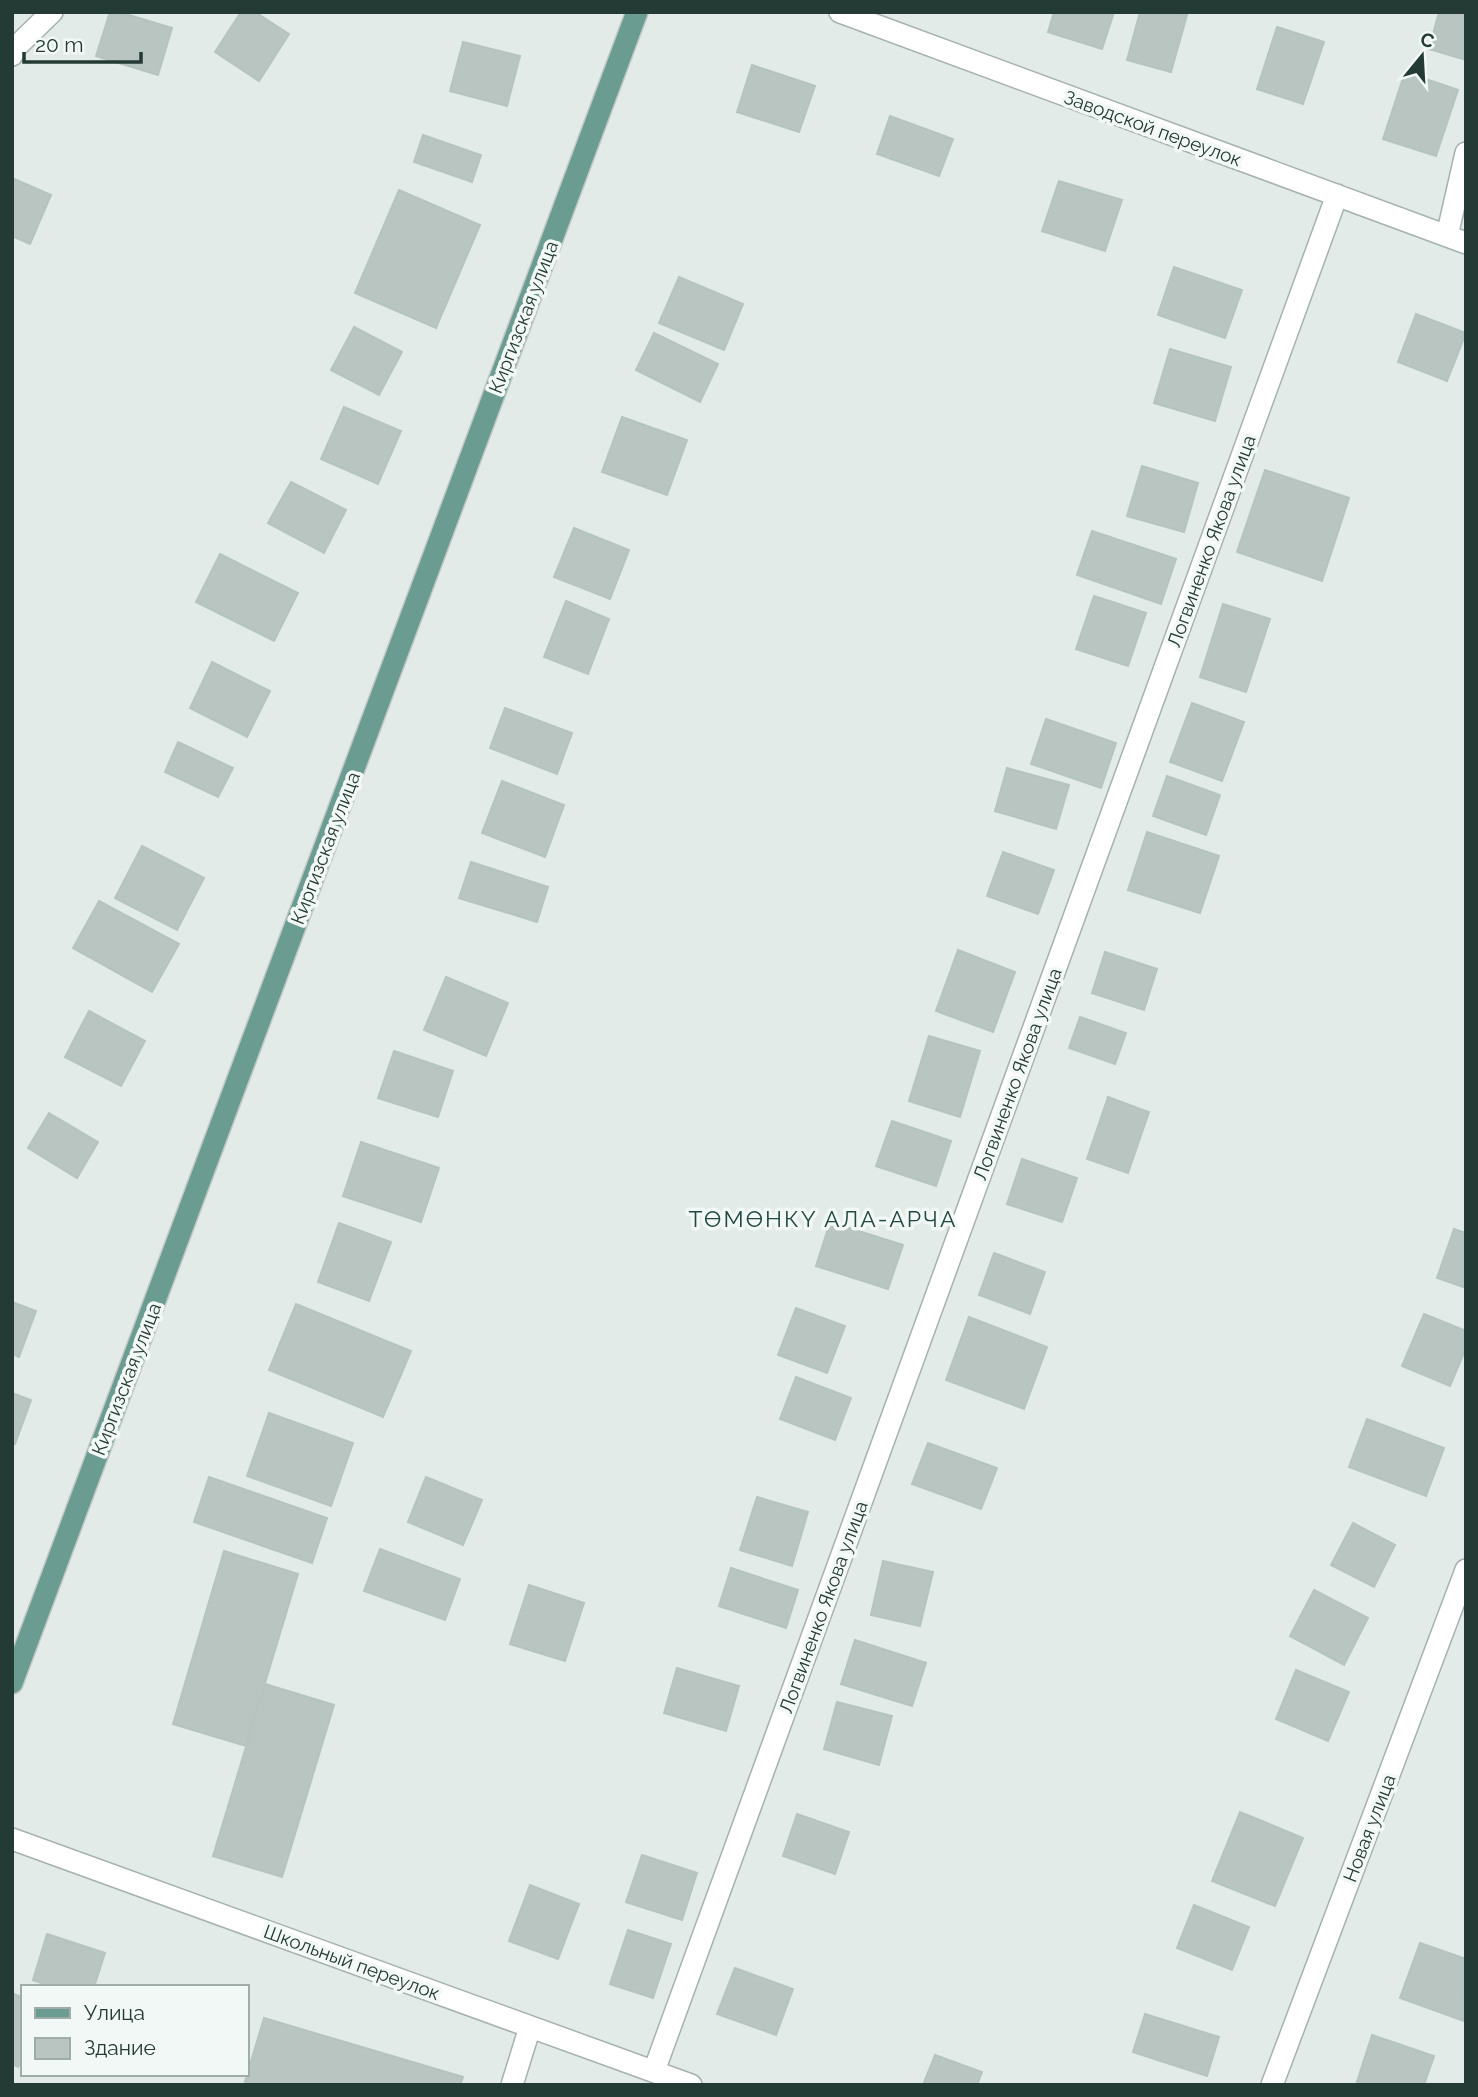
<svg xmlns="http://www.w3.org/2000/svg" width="1478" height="2097" font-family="Raleway,sans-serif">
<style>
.building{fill:#b8c5c0;stroke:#b5c4bf;stroke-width:2}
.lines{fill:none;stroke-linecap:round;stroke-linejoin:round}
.minor-casing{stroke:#a5b2ae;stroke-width:24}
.major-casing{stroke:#c2c8c6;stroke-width:24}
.minor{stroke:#fff;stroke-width:21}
.major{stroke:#6b9c92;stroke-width:21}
.labels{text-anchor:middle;stroke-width:7;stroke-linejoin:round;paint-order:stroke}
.street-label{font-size:19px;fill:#243a35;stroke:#f2f8f5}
.quarter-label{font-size:23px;letter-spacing:2px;fill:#224a43;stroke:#f2f8f5}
</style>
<rect width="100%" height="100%" fill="#e2ebe7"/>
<path class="building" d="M110,12H119L172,28L158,75L96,56Z
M241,12H255L289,34L259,81L215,52Z
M1054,12H1114L1102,49L1048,32Z
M1140,12H1176L1187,15L1171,72L1127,60Z
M1439,12H1466V60L1429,49Z
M1277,27L1324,42L1303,104L1257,89Z
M463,42L520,56L507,106L450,91Z
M752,65L815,86L799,132L737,112Z
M1405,72L1458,90L1436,156L1383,139Z
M890,116L953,139L939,176L877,154Z
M423,135L481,155L472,182L414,162Z
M12,178L51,195L30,244L12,236Z
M1059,181L1122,200L1105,251L1042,231Z
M399,190L480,225L436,328L355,293Z
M1174,267L1242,290L1225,338L1158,315Z
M679,277L743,304L724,350L659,323Z
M1416,314L1466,333L1447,381L1398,362Z
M354,327L402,352L379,395L331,370Z
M654,333L718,364L700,402L636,370Z
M1170,349L1231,367L1215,421L1154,403Z
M344,407L401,431L378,484L321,459Z
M622,417L687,440L667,495L602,472Z
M1142,466L1198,483L1184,532L1127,516Z
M1265,470L1349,498L1322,581L1237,552Z
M291,482L346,510L324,553L268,523Z
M574,528L629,550L610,599L554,577Z
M1092,531L1176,559L1161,604L1077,575Z
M220,554L298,593L274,641L196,602Z
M1094,596L1146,613L1128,666L1076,649Z
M566,601L609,619L588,674L544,657Z
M1223,604L1270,619L1246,692L1200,677Z
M212,662L270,691L247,737L190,708Z
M1192,703L1244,722L1222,781L1170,762Z
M505,708L572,733L557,774L490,748Z
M1046,719L1116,743L1101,788L1031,764Z
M178,742L233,768L218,797L165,772Z
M1007,768L1069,785L1056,829L995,811Z
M1167,776L1220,795L1206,835L1153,816Z
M502,781L564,805L545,857L482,833Z
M1147,832L1219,856L1200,913L1128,890Z
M142,846L204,878L177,930L115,898Z
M1003,852L1054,870L1038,914L987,896Z
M471,862L548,887L537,922L459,898Z
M99,901L179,944L152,992L73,948Z
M958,950L1015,972L993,1032L936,1011Z
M1105,952L1157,969L1144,1010L1092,993Z
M446,977L508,1003L486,1056L424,1030Z
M89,1011L145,1041L121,1086L65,1057Z
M1080,1017L1126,1033L1115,1064L1069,1048Z
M929,1036L980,1051L960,1117L909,1101Z
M394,1051L453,1071L438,1117L378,1098Z
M1108,1097L1149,1112L1128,1173L1087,1159Z
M49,1113L98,1142L77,1178L28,1148Z
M892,1121L951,1141L936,1186L876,1166Z
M361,1142L439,1168L421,1222L343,1196Z
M1022,1159L1077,1178L1062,1222L1007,1204Z
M830,1222L903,1245L888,1289L816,1266Z
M339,1223L391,1242L369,1301L318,1282Z
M1454,1229L1466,1233V1288L1437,1278Z
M994,1253L1045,1272L1030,1314L979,1295Z
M12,1302L36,1311L19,1357L12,1354Z
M296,1304L411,1351L383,1417L269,1370Z
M796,1308L845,1326L827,1373L778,1355Z
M1424,1314L1466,1331V1348L1450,1386L1402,1366Z
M969,1317L1047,1347L1024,1409L946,1380Z
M796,1377L851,1398L835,1440L780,1419Z
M12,1393L31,1400L15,1444L12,1443Z
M269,1413L353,1443L331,1506L247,1476Z
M1367,1419L1444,1448L1426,1496L1349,1467Z
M928,1443L997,1468L981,1509L912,1484Z
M209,1477L327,1518L312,1563L194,1522Z
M426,1477L482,1500L463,1545L408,1522Z
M757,1497L808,1512L792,1566L740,1550Z
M1353,1523L1395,1545L1374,1587L1331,1565Z
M380,1549L460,1579L445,1620L364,1591Z
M224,1551L298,1574L246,1746L173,1724Z
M883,1561L933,1572L920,1626L871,1615Z
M731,1568L798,1590L786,1628L719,1606Z
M529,1585L584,1603L565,1661L510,1644Z
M1314,1590L1368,1618L1344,1665L1290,1636Z
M855,1640L926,1663L912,1706L841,1684Z
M677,1668L739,1686L726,1731L664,1713Z
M1296,1670L1349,1692L1328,1741L1276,1719Z
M265,1684L334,1705L282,1877L213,1856Z
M837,1702L892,1716L879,1765L824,1749Z
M1240,1812L1303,1838L1275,1906L1212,1881Z
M797,1814L849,1832L835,1874L783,1856Z
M642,1855L697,1873L682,1920L626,1902Z
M530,1885L579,1904L558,1959L509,1941Z
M1194,1905L1249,1927L1232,1970L1177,1948Z
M628,1930L671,1944L653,1998L610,1984Z
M47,1934L105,1953L94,1987H53L33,1980Z
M1420,1943L1466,1959L1464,2021L1400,1998Z
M735,1968L793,1989L776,2035L717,2014Z
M12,1993L23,1998V2058L18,2067L12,2064Z
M1145,2014L1219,2037L1207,2076L1133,2052Z
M264,2018L463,2077L460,2085H244Z
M1372,2035L1434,2056L1424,2085H1356Z
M935,2055L982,2072L977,2085H923Z"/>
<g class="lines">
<g class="minor-casing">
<path id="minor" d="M840,12L1466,243
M12,55L15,48L52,12
M1447,236L1466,153
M12,1839L691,2085
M654,2071L1337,195
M512,2085L530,2027
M1272,2085L1466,1570"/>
</g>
<g class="major-casing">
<path id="major" d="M12,1683L637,12"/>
</g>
<use href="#minor" class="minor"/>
<use href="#major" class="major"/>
</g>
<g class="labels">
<g class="street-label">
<text transform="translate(1153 128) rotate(20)" y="7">Заводской переулок</text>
<text transform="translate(523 317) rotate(-69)" y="7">Киргизская улица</text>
<text transform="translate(1211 541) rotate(-70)" y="7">Логвиненко Якова улица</text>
<text transform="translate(325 848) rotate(-69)" y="7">Киргизская улица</text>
<text transform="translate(1017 1074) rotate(-70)" y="7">Логвиненко Якова улица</text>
<text transform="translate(126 1379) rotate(-69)" y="7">Киргизская улица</text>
<text transform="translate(823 1607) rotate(-70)" y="7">Логвиненко Якова улица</text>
<text transform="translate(1369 1828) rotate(-69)" y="7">Новая улица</text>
<text transform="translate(352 1962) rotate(20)" y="7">Школьный переулок</text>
</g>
<g class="quarter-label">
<text x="823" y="1227">ТӨМӨНКҮ АЛА-АРЧА</text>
</g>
</g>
<rect width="1478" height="2097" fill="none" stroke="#243a35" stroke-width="28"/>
<rect x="21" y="1985" width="228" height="91" fill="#f2f8f5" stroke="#a0aca8" stroke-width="2"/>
<rect x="35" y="2008" width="35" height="10" fill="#6b9c92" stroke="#a0aca8" stroke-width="2"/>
<text x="84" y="2020" font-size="21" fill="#243a35">Улица</text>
<rect x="35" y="2038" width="35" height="21" fill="#b8c5c0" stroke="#a0aca8" stroke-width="2"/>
<text x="84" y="2055" font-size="21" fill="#243a35">Здание</text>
<g transform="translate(1422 56) rotate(18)" stroke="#f2f8f5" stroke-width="5" paint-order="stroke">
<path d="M0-5L12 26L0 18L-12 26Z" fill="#243a35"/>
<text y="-10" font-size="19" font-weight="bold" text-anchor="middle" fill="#243a35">С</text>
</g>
<path d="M24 52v10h117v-10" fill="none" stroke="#243a35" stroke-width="3.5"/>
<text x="35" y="52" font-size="21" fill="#243a35" stroke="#f2f8f5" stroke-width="5" paint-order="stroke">20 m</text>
</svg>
